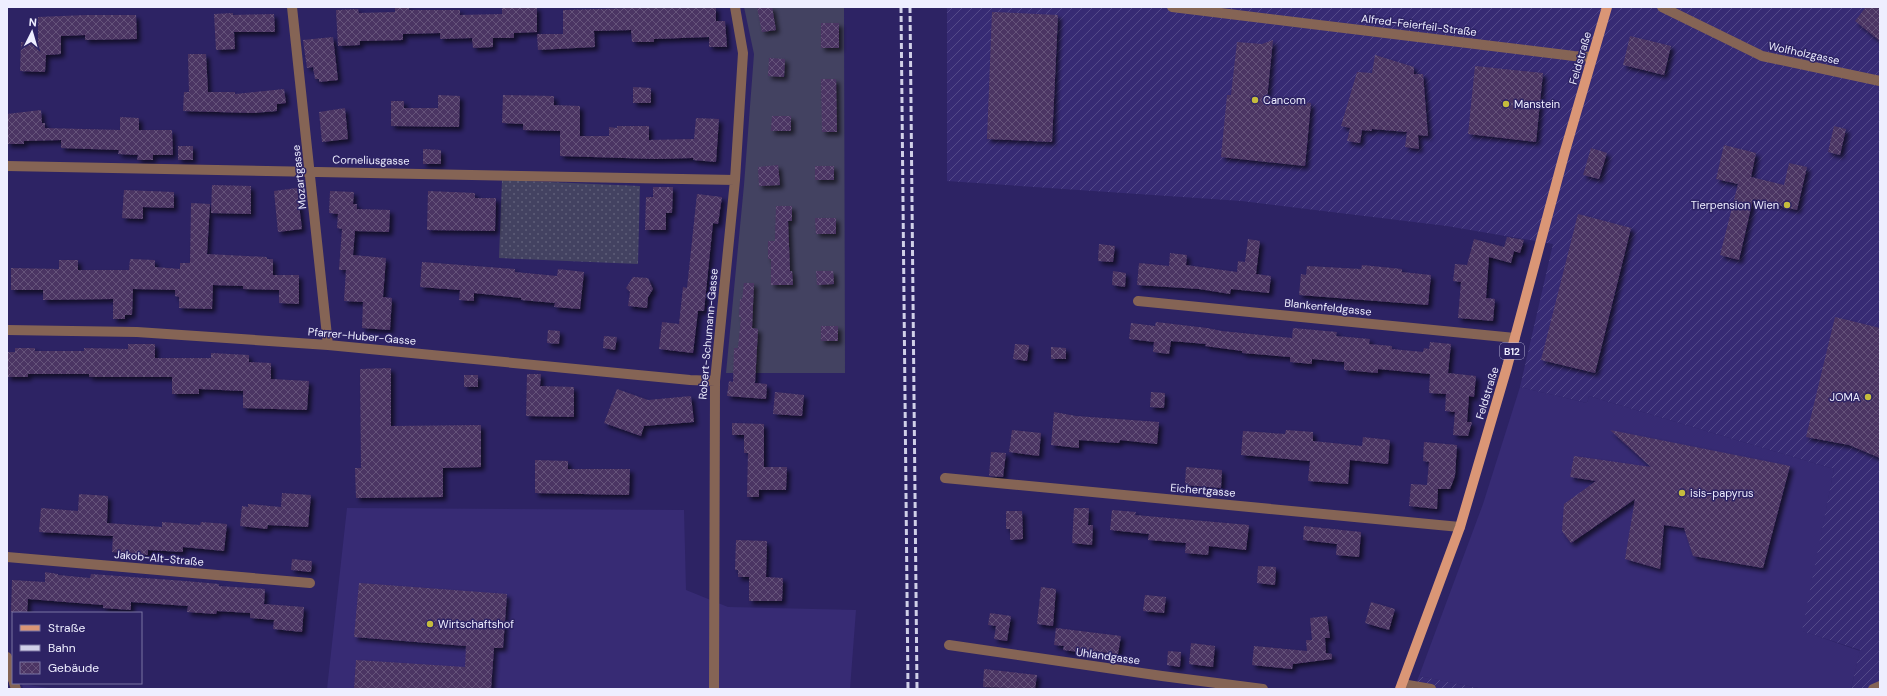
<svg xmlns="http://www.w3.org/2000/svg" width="1887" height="696" font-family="'DM Sans',sans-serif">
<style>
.built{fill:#372b74}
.industrial{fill:url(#industrial-furrows)}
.grass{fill:url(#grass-dots)}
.garden{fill:#434261}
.building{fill:url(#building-cross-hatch);filter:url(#shadow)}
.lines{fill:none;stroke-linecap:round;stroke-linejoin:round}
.minor{stroke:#856455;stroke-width:10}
.primary{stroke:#da9676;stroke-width:10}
.rail{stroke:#d1d0e8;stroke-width:3;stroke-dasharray:6 3;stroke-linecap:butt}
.poi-dot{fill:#c5bc3d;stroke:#2d2364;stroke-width:1.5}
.labels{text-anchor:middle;stroke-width:3;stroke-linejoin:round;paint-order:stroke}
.shield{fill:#2d2364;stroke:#b4b1d0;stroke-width:1}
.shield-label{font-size:10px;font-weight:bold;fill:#eef}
.street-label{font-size:11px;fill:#eef;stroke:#2d2364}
.poi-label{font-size:11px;fill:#eef;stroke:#2d2364;text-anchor:start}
</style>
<defs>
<pattern id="industrial-furrows" width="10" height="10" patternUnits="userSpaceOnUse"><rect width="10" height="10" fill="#372b74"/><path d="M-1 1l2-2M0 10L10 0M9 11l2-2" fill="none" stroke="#544a89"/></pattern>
<pattern id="grass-dots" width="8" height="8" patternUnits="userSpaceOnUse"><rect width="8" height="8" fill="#434261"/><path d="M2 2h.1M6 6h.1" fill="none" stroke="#5e5e79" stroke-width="1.8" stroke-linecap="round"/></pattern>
<pattern id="building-cross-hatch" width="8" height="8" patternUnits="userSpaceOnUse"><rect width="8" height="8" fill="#4b3463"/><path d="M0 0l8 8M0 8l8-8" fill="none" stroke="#65527a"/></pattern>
<filter id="shadow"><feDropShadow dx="3.5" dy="3.5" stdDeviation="2" flood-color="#0009"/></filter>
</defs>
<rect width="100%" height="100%" fill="#2d2364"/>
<path class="built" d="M1520,387L1587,403L1589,396L1834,469L1803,631L1860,651L1851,689H1483L1419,676L1483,504Z
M347,508L684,510L686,590L728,607L856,610L850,689H327Z
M22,684L55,689H23Z"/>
<path class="industrial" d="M947,7H1880V689H1851L1860,650L1802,631L1834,469L1589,396L1587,403L1520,387L1553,244L1447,226L1242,201L947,181Z
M1419,676L1483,689H1414Z"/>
<path class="grass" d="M502,180L640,186L638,264L499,258Z"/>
<path class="garden" d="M744,7H844L845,373H726L744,185L754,54Z"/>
<path class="building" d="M395,7H409V10H460V15L502,14V8L537,7V32L514,33V38H493V47L473,48L472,38L440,39V33L403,34V40L360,41V45L338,46L336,10L358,9L359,13L395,12Z
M631,7H716V21H725L727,47H709V37L654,39V42H632L631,30L594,31L595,47L538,50L537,34H563V10L631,8Z
M757,7H772L776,30L762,32Z
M1866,7H1880V41L1855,21Z
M992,12L1058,15L1052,142L987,139Z
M233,13V15L274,14L275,32H234L235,49L216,50L214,14Z
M86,15H136L137,39L85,40V35L61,36V54L46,55L45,72L20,71L21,42L38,43V17Z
M821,23H839V48H821Z
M1630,36L1671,46L1664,75L1623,65Z
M333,37L338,80L319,82V79H315L313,67L307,68L303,40Z
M1273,40L1267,99L1311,103L1305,166L1221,157L1227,95H1231L1237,42L1262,44Z
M188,54H206L208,92H235V94L284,89L286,103L277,104V111L253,113L183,111L184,92H189Z
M1375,55L1414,67V74H1423L1428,136L1418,135L1419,149L1405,147L1407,132L1372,129V131L1362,130L1360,143L1347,141L1350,128L1341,126L1357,72L1372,73Z
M769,58L785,59L784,77L768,76Z
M1475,66L1543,73L1536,142L1468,134Z
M821,79H836L837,132H822Z
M633,87L651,88V103H633Z
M438,95L460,96L459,127L391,126V101H404V108H438Z
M503,95L554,96V105L580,106V136H609V127L617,128V126H649V140L694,139L696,118L719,119L716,162L693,160V158L656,159L560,156V131L523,130V124L502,123Z
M345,108L348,139L322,142L319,112Z
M41,110L42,123H45V128L120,130V117L139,118V130H172L173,155H153V160H137L138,155L118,154L119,150L61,148V140L24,141V144H7V114Z
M772,116H791V131H771Z
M1834,126L1846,129L1840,155L1828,152Z
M1724,145L1756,153L1751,177L1784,185L1789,163L1807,167L1797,210L1753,199L1739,260L1720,255L1738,184L1716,179Z
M178,146H193V160H178Z
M1591,148L1607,153L1599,179L1583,175Z
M423,149L441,150V164H423Z
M778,165L780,185L759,186L758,167Z
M815,166H834V180H815Z
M212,185L251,186V214L211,213Z
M653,187H673L672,213H666V230H645L646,197H653Z
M297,188L302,229L278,232L274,191Z
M124,190L174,192V208L143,207V219L122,218Z
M330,191L354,192L353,204H357V209L390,210L389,232L355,231L353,255L386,258L383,297L392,298L390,330L362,328L363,302L344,301L346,270H339L342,229L337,228L338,214L329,213Z
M428,191L475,193V198H496L495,231L427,230Z
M697,194L722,197L718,224L713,223L704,311H698L693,353L659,349L662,322L679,324L683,287L687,288Z
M191,203L210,204L207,254L267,257V259H273V275H299V304L279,303V290L243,289V286L213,285L212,309L179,308V297L175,296V290L133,289L132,315H125V319H113V299L43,300V290H11V268L59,269V260H78V270H129L130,259L155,260V267L180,269V263H190Z
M776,206H792V221H788L790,271H792L793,285H771V259H768V241H775Z
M1578,214L1631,228L1595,373L1541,360Z
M815,218H836V234H816Z
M1507,237L1524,240L1520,253L1514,251L1511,263L1489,257L1486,298L1495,299L1493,321L1458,318L1461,282L1453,281L1455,264L1467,265L1474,239L1504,247Z
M1248,239L1260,241L1256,274L1271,276L1269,293L1231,289L1230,294L1199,289L1137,285L1139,263L1169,266L1170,253L1187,255L1186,265L1237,272L1238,261L1245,262Z
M1099,244L1115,246L1113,262L1098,261Z
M422,262L515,269V272L557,276L558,269L584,272L580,309L554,307L555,303L521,300V298L474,293V301L459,300L460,290L420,287Z
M1362,265L1402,269V272L1431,275L1428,305L1299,295L1301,274L1306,275L1307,266L1361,269Z
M816,271H833L834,284L817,285Z
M1113,271L1126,273L1125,287L1112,285Z
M633,277L648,278L653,289L648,297L647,308L628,306L630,292L626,288Z
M744,283H754L752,328L758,329L755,383L767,384L766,399L727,396L729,381L733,382L734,348H738L741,317H739L740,299L742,300Z
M1835,317L1880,328V458L1849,445L1806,437Z
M1156,322L1207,328L1222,331L1292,338L1293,328L1337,332L1336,336L1370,339L1369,344L1392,346V349L1423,352L1424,348L1429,349L1430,342L1451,344L1448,373L1476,376L1474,397L1469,396L1467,422H1472L1468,436L1453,435L1455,412L1445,411L1446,394L1429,393L1430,374L1378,369V373L1344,370V362L1312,359V364L1290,362V357L1242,353V351L1205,346L1206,344L1171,341L1169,354L1153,352L1154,342L1129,339L1131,323L1155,326Z
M821,326H838V341H821Z
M548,330L560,331L559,344L547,343Z
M604,336L617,337L615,350L603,348Z
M128,344H155V358H211V353L249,355V362L271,363V379L309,381L307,410L243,408V391L199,389V394H172V377H89V374H28V377H7V352H15V348H35V351H84V348L128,349Z
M1015,344L1029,345L1027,361L1013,359Z
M1051,347L1066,348V359H1051Z
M391,368V426L481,425V467L443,468V497L356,498L355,468H361L360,369Z
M527,374H541L540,386L574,387V417L526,416Z
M464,375H478V387H464Z
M617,389L648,400L691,396L694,422L644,426L641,436L604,423Z
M775,392L804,395L802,416L773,414Z
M1151,392L1165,393L1164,408L1150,407Z
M1054,412L1076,416L1159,422L1157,444L1120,440L1119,443L1079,440V448L1051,445Z
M732,423L764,424V467H787L786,490H759V497H747L748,453H744V435H732Z
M1012,430L1041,433L1039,456L1009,452Z
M1286,430L1313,432V441L1362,446L1363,437L1390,440L1388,464L1350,460L1348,484L1308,481L1310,461L1241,455L1243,431L1285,434Z
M1610,430L1790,466L1763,568L1693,556L1684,528L1664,525L1660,569L1625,559L1635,499L1571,543L1562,531L1564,504L1596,481L1570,477L1574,456L1651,467Z
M1424,442L1457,445L1455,476L1450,489H1438L1437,509L1409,506L1411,484L1427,485L1429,462L1423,461Z
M991,452L1006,453L1003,477L989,476Z
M535,460L568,461V469H630L629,495L535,493Z
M1186,467L1222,470L1221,488L1185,485Z
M282,493L311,495L308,527L268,525L267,529L240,526L242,506L248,507V504L281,507Z
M79,494L108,496L107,523L162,527V522L200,525L201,522L227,524L224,551L183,547V552L148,550V555L112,552L113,536L39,532L41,508L78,511Z
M1074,508H1089L1088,525H1093L1092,545L1072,543Z
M1112,510L1136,512L1135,515L1249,525L1246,550L1209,546L1208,555L1185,553L1186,543L1148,540L1149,534L1110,530Z
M1006,511H1022L1023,539L1010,540V529H1006Z
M1304,526L1361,532L1359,557L1336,555L1337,544L1303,540Z
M736,540L767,541L766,577L783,578L782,601H749V577H738V570H735Z
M292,559L312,561L311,572L291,570Z
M1258,566L1276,567L1275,585L1257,583Z
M45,572L58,574V575L90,578L91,574L185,581L219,584V586L265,589L264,604L304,607L302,632L273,629L274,620L250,618V613L217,611L216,614L187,612L188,606L131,602V610L103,608V605L28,599L27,613L11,612L12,580L45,582Z
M359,583L507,594L503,648H494L491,689H354L356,660L465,667L466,646L354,637Z
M1041,587L1056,589L1053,626L1037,624Z
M1145,595L1166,597L1164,613L1143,611Z
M1371,602L1395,609L1389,630L1365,623Z
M990,613L1011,616L1007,641L994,639L996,626L988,625Z
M1327,616L1330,638H1325L1326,653L1332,654V659L1293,664L1292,669L1252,665L1254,646L1307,651L1306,640H1312L1310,618Z
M1056,628L1121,636L1118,654L1086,650V653L1063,650L1064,646L1054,645Z
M1191,643L1215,646L1213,667L1189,664Z
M1168,651L1181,652L1180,667L1167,665Z
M984,669L1037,675L1035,689L983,687Z"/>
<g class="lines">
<path class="minor" d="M292,7L328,345
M1172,7L1574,56L1592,57
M1662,7L1762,56L1880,81
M7,166L735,180
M1138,301L1515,338
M7,330L137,332L328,345L690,380L715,381
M945,478L1460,527
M7,557L310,583
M949,645L1162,676L1263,689
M7,657L13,680
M14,683L16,689
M1402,684L1431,689
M714,689L715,381L735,180L743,53L735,7
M1873,689L1880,686"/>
<path class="primary" d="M1400,689L1460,527L1507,367L1565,151L1607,7"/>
<path class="rail" d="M901,7L908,689
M910,7L917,689"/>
</g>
<g class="poi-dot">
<circle cx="1255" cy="100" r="4"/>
<circle cx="1506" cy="104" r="4"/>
<circle cx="1787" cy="205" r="4"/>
<circle cx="1868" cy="397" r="4"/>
<circle cx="1682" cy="493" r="4"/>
<circle cx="430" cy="624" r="4"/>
</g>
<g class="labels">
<rect class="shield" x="1500" y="343" width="24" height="16" rx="3"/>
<g class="shield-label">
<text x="1512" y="355">B12</text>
</g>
<g class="street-label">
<text transform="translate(1419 25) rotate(7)" y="4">Alfred-Feierfeil-Straße</text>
<text transform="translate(1804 53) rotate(12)" y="4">Wolfholzgasse</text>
<text transform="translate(1580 58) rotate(-74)" y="4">Feldstraße</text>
<text transform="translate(371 160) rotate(1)" y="4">Corneliusgasse</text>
<text transform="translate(299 177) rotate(-96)" y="4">Mozartgasse</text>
<text transform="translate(1328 307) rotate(6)" y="4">Blankenfeldgasse</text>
<text transform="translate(708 334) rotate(-85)" y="4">Robert-Schumann-Gasse</text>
<text transform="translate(362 336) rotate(5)" y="4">Pfarrer-Huber-Gasse</text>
<text transform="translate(1487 393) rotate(-73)" y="4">Feldstraße</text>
<text transform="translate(1203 490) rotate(5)" y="4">Eichertgasse</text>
<text transform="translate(159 558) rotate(5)" y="4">Jakob-Alt-Straße</text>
<text transform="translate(1108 656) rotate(8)" y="4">Uhlandgasse</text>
</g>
<g class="poi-label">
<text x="1263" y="104">Cancom</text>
<text x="1514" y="108">Manstein</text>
<text x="1779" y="209" text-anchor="end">Tierpension Wien</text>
<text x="1860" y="401" text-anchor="end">JOMA</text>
<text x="1690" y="497">isis-papyrus</text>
<text x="438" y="628">Wirtschaftshof</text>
</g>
</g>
<rect width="1887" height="696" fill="none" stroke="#eeeeff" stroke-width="16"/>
<rect x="12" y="612" width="130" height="72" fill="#2d2364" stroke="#7a74a2"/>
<rect x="20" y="625" width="20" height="6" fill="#da9676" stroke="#7a74a2"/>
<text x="48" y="632" font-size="12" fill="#eeeeff">Straße</text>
<rect x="20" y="645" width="20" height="6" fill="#d1d0e8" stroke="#7a74a2"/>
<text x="48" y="652" font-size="12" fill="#eeeeff">Bahn</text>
<rect x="20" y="662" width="20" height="12" fill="url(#building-cross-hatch)" stroke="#7a74a2"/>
<text x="48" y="672" font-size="12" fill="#eeeeff">Gebäude</text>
<g transform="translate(32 32) rotate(5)" stroke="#2d2364" stroke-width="3" paint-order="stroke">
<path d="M0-3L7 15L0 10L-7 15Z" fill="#eeeeff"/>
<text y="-6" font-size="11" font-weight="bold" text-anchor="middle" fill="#eeeeff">N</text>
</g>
</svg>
